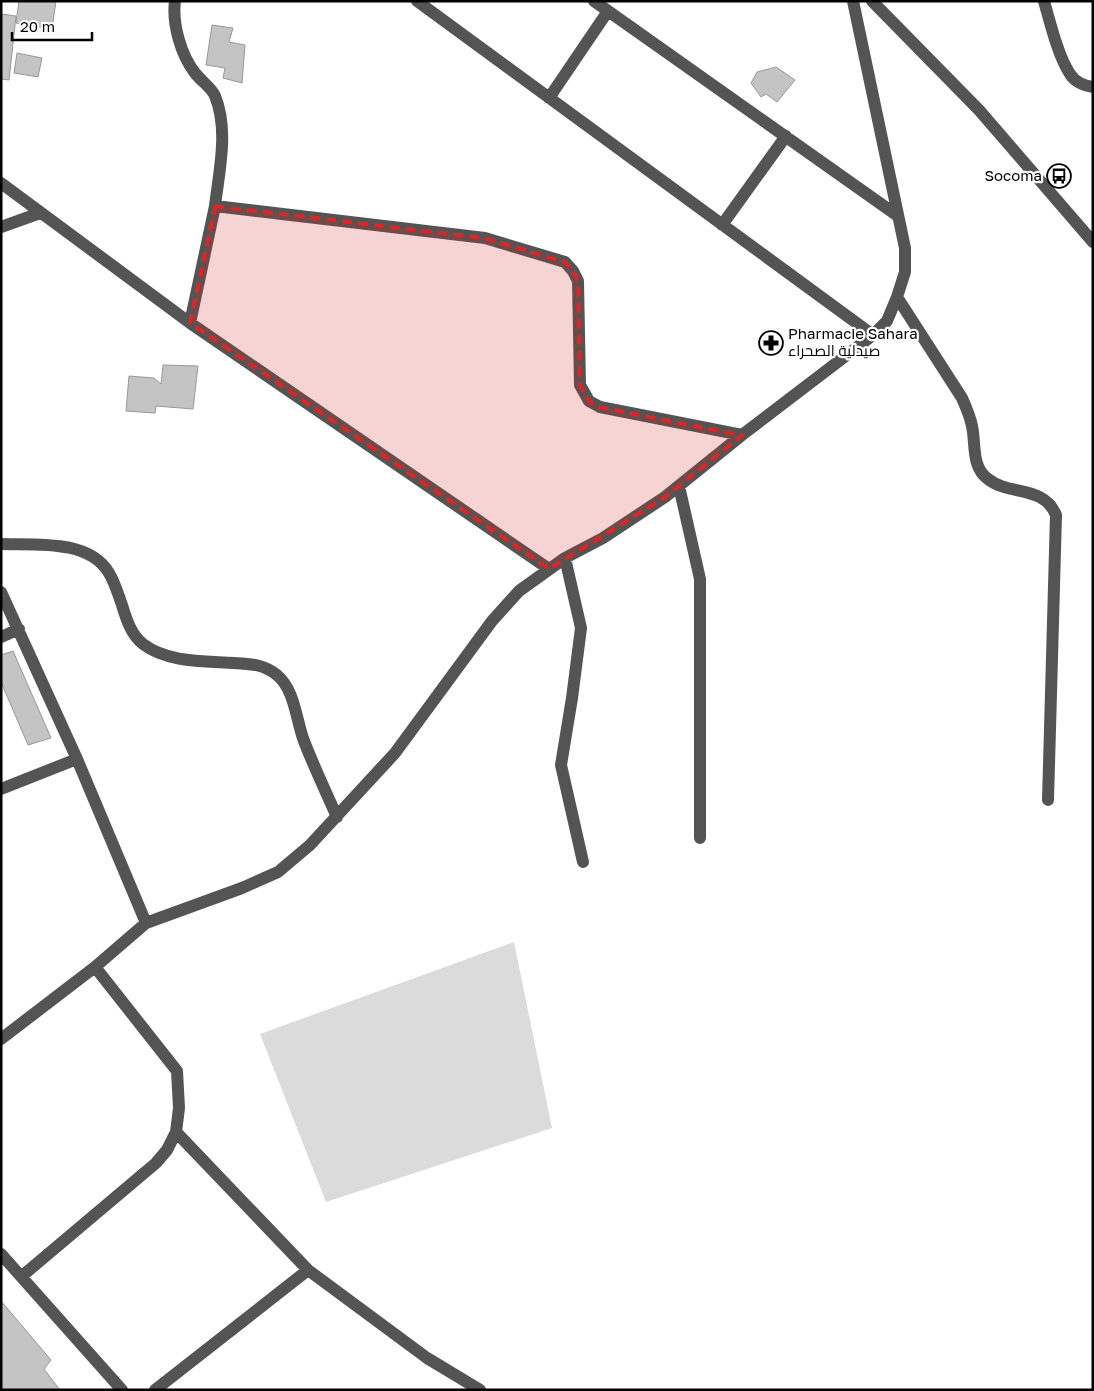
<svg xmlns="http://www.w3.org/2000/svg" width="1094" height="1391" font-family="'Golos Text',Cairo,sans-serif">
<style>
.green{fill:#dbdbdb}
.building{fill:#c4c4c4;stroke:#989898}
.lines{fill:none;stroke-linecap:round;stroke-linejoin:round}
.minor{stroke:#545454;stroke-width:12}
.marked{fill:#d62828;fill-opacity:0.2;stroke:#d62828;stroke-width:4;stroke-dasharray:10 6;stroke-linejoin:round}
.labels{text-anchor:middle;stroke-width:4.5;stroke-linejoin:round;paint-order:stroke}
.poi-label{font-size:15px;fill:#000;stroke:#fff;text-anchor:end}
</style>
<rect width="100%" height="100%" fill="#fff"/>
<path class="green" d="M514,942L552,1128L326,1202L260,1034Z"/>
<path class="building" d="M19,1H56L52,29L16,23Z
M1,14L16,16L9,80L1,79Z
M212,25L233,28L229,42L245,45L242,83L223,78L225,68L206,65Z
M17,53L42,58L38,77L14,73Z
M776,67L795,80L777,102L766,94L761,97L751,83L757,72Z
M163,365L198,366L193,409L156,406L155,413L126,411L129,376L154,378L161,384Z
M13,651L51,738L28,745L1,682V655Z
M1,1301L51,1360L44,1369L60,1390H1Z"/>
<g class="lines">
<path class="minor" d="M175,1C172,24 181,55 195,73C201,81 212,88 215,96C229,130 219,171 215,206
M417,1L873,335
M594,1L898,216
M872,1L979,110L1093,242
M1044,1C1050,22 1058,56 1070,74C1075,82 1085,86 1093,87
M549,98L608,11
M1,183L190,323L549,569
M722,225L786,136
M1,227L40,213
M897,297L962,398C966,407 970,416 972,426C976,444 971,467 988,479C1009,496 1044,485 1056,515L1048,800
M190,323L215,206L485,238L565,262L573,271L578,281L580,385L589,401L600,407L742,435
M679,486L700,579V838
M1,544C35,545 89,539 109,573C115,583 118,594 122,605C126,618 131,635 143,644C168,663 205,661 234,663C251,664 263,664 277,675C295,690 296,720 304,741C314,767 326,792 337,817
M565,558L581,628L572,698L561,765L583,862
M1,592L77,759L146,923
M1,637L19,629
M1,789L77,759
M1,1039L95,967L146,923L242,888L278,872L310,845L395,753L492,621L519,591L565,558L603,538L665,497L742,435L873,335L887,321L897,297L905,272V248L853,1
M176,1132L308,1270L427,1358L480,1390
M1,1254L122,1390
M22,1276L156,1163L167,1150L176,1132L179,1108L177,1071L95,967
M155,1390L308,1270"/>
</g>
<path class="marked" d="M215,206L485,238L565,262L573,271L578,281L580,385L589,401L600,407L742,435L665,497L549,569L190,323Z"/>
<defs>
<g id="bus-ring" transform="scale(1.25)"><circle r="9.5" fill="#fff" stroke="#000" stroke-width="1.5"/><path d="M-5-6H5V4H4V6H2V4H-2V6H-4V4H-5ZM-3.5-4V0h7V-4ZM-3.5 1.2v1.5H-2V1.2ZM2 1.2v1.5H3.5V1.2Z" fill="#000"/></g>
<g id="pharmacy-ring" transform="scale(1.25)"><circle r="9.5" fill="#fff" stroke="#000" stroke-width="1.5"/><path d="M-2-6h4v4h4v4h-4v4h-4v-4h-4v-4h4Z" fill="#000"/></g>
</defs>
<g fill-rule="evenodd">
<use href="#bus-ring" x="1059" y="176"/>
<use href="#pharmacy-ring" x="771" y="343"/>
</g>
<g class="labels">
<g class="poi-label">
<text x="1042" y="181">Socoma</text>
<text x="788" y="339" text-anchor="start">Pharmacie Sahara<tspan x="788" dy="17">صيدلية الصحراء</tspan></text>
</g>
</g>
<rect width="1094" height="1391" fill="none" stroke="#000000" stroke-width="5"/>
<path d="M12 32v8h80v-8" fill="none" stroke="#000000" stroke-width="2.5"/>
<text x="20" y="32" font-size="15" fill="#000000" stroke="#ffffff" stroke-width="4" paint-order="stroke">20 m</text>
</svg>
